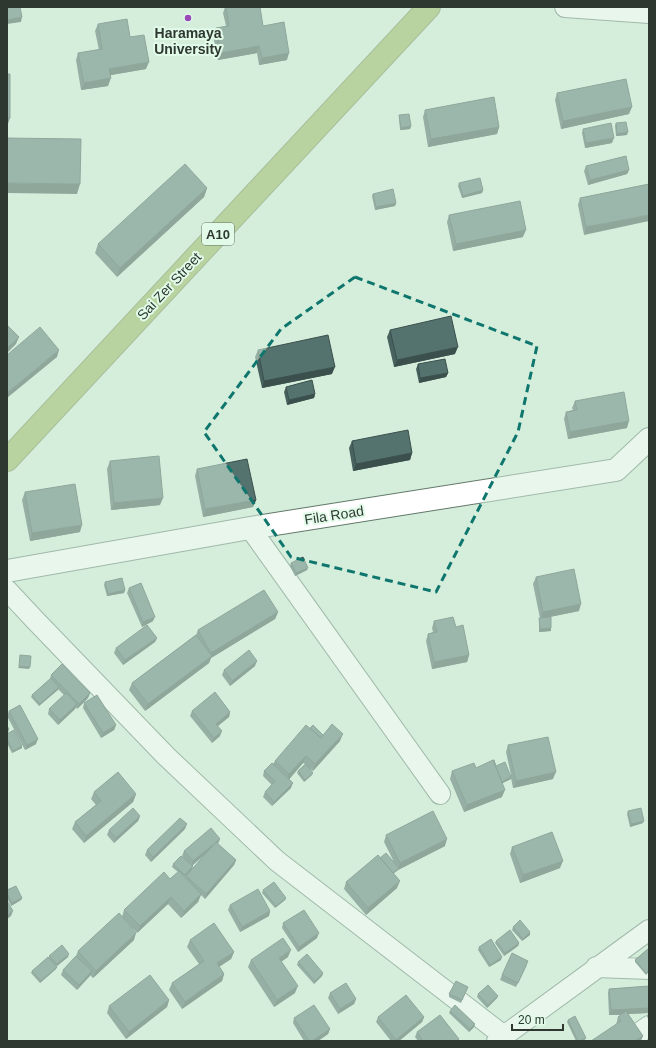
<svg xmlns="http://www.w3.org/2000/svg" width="656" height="1048" font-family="Arial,sans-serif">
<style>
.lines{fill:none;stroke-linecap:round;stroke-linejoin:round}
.street-casing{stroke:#627869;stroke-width:22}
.secondary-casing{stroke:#627869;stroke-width:24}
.highway-casing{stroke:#72854a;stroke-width:24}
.street{stroke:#fff;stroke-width:20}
.secondary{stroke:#fff;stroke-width:22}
.highway{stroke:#96af57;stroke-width:22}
.wall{fill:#48625f;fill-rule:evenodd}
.shaded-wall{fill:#3b504d}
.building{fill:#54726e;stroke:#3b504d}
.marked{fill:none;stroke:#0f766e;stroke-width:3;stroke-dasharray:8 5;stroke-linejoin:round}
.poi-dot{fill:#9a49b8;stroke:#e2fbe9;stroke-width:1.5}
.labels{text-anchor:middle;stroke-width:4;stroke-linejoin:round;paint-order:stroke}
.shield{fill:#e2fbe9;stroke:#647268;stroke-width:1}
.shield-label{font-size:13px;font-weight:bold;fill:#2e3831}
.poi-label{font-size:14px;font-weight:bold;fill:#2e3831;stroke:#e2fbe9}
.street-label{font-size:14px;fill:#2e3831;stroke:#e2fbe9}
</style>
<rect width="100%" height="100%" fill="#d5eedc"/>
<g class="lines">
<g class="street-casing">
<path id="street" d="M565,7L649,13
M250,528L440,794
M7,590L35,620L166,756L277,861L504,1036
M596,967L649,969
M497,1041L649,930
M628,1041L649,1026"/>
</g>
<g class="secondary-casing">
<path id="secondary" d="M7,571L250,528L616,470L649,439"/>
</g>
<g class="highway-casing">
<path id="highway" d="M7,460L429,7"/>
</g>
<use href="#street" class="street"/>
<use href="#secondary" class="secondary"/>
<use href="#highway" class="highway"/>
</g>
<path class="wall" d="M225,7H260L263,26L287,60L259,65L257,53L218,60L213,35L216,28L226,26L223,13Z
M98,24L130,37L146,69L110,75L108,86L81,90L76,60L78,53L99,50L95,31Z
M557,93L629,114L561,129L555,100Z
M425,110L499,127L497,134L428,147L423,117Z
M399,115L411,126L410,129L400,130L399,118Z
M616,123L627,135L616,136L615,126Z
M583,129L612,143L585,148L582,133Z
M586,166L629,170L627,174L588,185L584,171Z
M459,183L483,190L482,193L462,198L458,186Z
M649,184L584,235L578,205L580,198Z
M207,188L204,197L117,277L95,253L98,244Z
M373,194L396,203L395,206L375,210L372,196Z
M449,215L523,237L453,251L447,222Z
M390,330L455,354L394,367L387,337Z
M258,350L332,374L262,388L255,357Z
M418,364L448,373L446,377L419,383L416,369Z
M286,387L315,394L314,398L287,405L284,392Z
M575,401L627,428L568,439L564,419L566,412L573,410L572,408Z
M352,441L412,453L410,460L353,471L349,448Z
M110,461L160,505L111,510L107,469Z
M197,469L256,500L253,507L203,517L195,476Z
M25,492L80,532L30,541L22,500Z
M291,563L307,570L295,576L290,566Z
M536,577L579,611L544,618L551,628V631L539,632V618H540L533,584Z
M105,582L125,590L124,593L107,596L104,585Z
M129,588L153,621L142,627L127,593Z
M278,612L275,619L211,658L209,663L145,711L129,690L132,683L196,635L198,630Z
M434,621L456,627L469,655L467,662L432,669L426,641L428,634L433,632L432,628Z
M157,638L155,642L123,665L114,653L116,648Z
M255,666L230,686L222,675L224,670Z
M51,675L90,693L88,698L77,709L76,707L75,709L58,725L48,714L49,709L64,695L58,689L39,706L31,697L32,695L50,679Z
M84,703L116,725L114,730L101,738L83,708Z
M9,711L36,744L25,750L7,716Z
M192,711L230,712L229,717L218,726L220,736L212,743L190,716Z
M7,726L9,729L8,734L22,746V748L12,753L7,743Z
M310,728L323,735L340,741L313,771L309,768L312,775L304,782L297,773L298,771L305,764L303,763L289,779L291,788L272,806L263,797L265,792L272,785L263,776L264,771L273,764L275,761Z
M508,745L553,779L513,788L511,778V779L502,783V797L464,812L450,779L452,771L476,768L511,775L506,752Z
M94,792L136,794L133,802L84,843L72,829L75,822L96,805L91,799Z
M628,811L643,823L630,827L627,814Z
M140,816L138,821L114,843L107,835L109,830Z
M185,829L151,862L145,855L147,850Z
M386,835L445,846L398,870L393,874L397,888L366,915L344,889L346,882L380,858L394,862L384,842Z
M220,839L218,844L236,860L234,865L205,899L201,895L198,902L181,918L168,904L137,933L122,917L124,910L170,879L178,872L172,867L173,864L185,860L182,856L184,851ZM207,853L186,876V878L185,877L192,869V866Z
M512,847L560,868L520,883L510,854Z
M7,890L22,898L21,900L11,906L7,898Z
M263,890L286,898L285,900L275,908L262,893Z
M230,905L270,911L269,916L240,932L228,910Z
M283,923L317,938L298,952L282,928Z
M513,927L530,932V935L522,941L512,930Z
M134,940L93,978L90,975L77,990L61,975L63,970L76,956L78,951Z
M190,940L234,952L231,959L219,967L224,974L222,981L182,1009L169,990L172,983L199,964L187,947Z
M496,941L519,943L518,946L504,956L495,943Z
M479,947L501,960L489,967L478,950Z
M649,948V972L646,975L635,962V960Z
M49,956L68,957L56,966V969L40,983L31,973L32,971L49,958Z
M288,957L281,962L295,993L274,1007L248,967L251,960Z
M298,962L323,973L322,976L314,984L297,965Z
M527,965L516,987L500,980L502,975Z
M649,986V1022L647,1016L648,1013L628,1014L643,1036L616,1025L618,1017L622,1015H609L608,993L609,989Z
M468,987L461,1003L449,997V994Z
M330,993L356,999L354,1004L338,1014L328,998Z
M478,994L498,996L497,998L487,1008L477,997Z
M169,1000L167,1007L126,1039L107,1013L109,1006Z
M450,1011L475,1024L474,1027L469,1032L449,1013Z
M378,1017H424L422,1022L399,1041H391L376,1022Z
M294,1018L330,1029L328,1034L318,1041H304L293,1023Z
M568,1020L586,1038L584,1041H576L567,1022Z
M417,1032L459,1039L458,1041H418L415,1037Z"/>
<path class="shaded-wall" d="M22,17L21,22L7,24V20Z
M259,46L257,53L218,60L221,53Z
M289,53L287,60L259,65L262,58Z
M149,62L146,69L106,76L109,69Z
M111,78L108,86L81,90L84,83Z
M632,107L629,114L561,129L563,121Z
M7,118H10L7,127Z
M411,126L410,129L400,130L401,128Z
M499,127L497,134L428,147L431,139Z
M628,132L627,135L616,136L617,134Z
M614,138L612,143L585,148L586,143Z
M629,170L627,174L588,185L590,180Z
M7,183L80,184L77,194L7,193Z
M207,188L204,197L117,277L120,268Z
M483,190L482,193L462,198L463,196Z
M396,203L395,206L375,210L376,207Z
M649,215V221L584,235L586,227Z
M526,230L523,237L453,251L456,244Z
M19,337L16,344L7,353V348Z
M458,347L455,354L394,367L397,360Z
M59,350L57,357L7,398V393Z
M335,367L332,374L262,388L264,381Z
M448,373L446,377L419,383L420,378Z
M315,394L314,398L287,405L289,400Z
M629,421L627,428L568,439L570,432Z
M412,453L410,460L353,471L356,464Z
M163,498L160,505L111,510L114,503Z
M256,500L253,507L203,517L205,509Z
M82,525L80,532L30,541L32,533Z
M308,568L307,570L295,576L296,573Z
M125,590L124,593L107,596L108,594Z
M581,604L579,611L540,619L543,612Z
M278,612L275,619L211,658L209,663L145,711L148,704L209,658L211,653Z
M155,617L153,621L142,627L143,622Z
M551,628V631L539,632L540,629Z
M157,638L155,642L123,665L125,660Z
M469,655L467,662L432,669L434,662Z
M257,661L255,666L230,686L232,681Z
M19,666L30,667L29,669L18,668Z
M59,687L58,690L39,706L40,704Z
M90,693L88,698L77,709L79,704Z
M77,704L75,709L58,725L60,720Z
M230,712L229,717L214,729L216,724Z
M116,725L114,730L101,738L103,733Z
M222,731L220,736L212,743L214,738Z
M343,734L340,741L313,771L315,764Z
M38,739L36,744L25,750L27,745Z
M22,746V748L12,753L13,751Z
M306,756L303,763L287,782L289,774Z
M556,772L553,779L513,788L516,781Z
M313,773L312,775L304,782L305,780Z
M511,777V779L499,785L500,782Z
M293,783L291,788L272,806L274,802Z
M505,790L502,797L464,812L467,805Z
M136,794L133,802L84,843L86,836Z
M140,816L138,821L114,843L116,838Z
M644,821L643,823L630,827L631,824Z
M187,824L185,829L151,862L153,857Z
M220,839L218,843L191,866L193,861Z
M447,839L445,846L398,870L400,863Z
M236,860L234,865L205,899L206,894Z
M563,861L560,868L520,883L523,875Z
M193,866L192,869L184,878L185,875Z
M399,868L398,870L389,877L390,875Z
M400,881L397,888L366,915L368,908Z
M201,894L198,902L181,918L184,911Z
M171,897L168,904L137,933L140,926Z
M22,898L21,900L11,906L12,903Z
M286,898L285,900L275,908L276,906Z
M13,911L11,916L7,919V915Z
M270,911L269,916L240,932L242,927Z
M530,932V935L522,941L523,939Z
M136,933L134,940L93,978L96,971Z
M319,933L317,938L298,952L299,947Z
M519,943L518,946L504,956L505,953Z
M291,950L288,957L276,965L279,958Z
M234,952L231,959L214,970L217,963Z
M69,954L68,957L56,967L57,964Z
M502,957L501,960L489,967L490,965Z
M57,967L56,969L40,983L41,981Z
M92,971L90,976L77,990L79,985Z
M323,973L322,976L314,984L315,981Z
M224,974L222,981L182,1009L185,1002Z
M298,986L295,993L274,1007L277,1000Z
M498,996L497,998L487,1008L488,1005Z
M356,999L354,1004L338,1014L340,1009Z
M169,1000L167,1007L126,1039L129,1032Z
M649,1008V1012L648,1011V1013L609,1015L611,1010Z
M424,1017L422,1022L399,1041H396V1040Z
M475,1024L474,1027L469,1032L470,1029Z
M330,1029L328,1034L318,1041H312Z
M643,1036L641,1041H634Z"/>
<path class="building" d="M7,7H20L22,17L7,20Z
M226,7H260L263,26L284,22L289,53L262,58L259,46L221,53L216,28L229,26Z
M127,19L130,37L144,35L149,62L109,69L111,78L84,83L78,53L102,49L98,24Z
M7,74H10V118H7Z
M626,79L632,107L563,121L557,93Z
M494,97L499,127L431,139L425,110Z
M409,114L411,126L401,128L399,115Z
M626,122L628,132L617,134L616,123Z
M611,123L614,138L586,143L583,129Z
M7,138L81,139L80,184L7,183Z
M626,156L629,170L590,180L586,166Z
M185,164L207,188L120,268L98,244Z
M480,178L483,190L463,196L459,183Z
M649,184V215L586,227L580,198Z
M393,189L396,203L376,207L373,194Z
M520,201L526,230L456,244L449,215Z
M451,316L458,347L397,360L390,330Z
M7,325L19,337L7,348Z
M40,327L59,350L7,393V355Z
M328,335L335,367L264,381L258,350Z
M445,359L448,373L420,378L418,364Z
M312,380L315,394L289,400L286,387Z
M624,392L629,421L570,432L566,412L577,410L575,401Z
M408,430L412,453L356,464L352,441Z
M159,456L163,498L114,503L110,461Z
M247,459L256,500L205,509L197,469Z
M75,484L82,525L32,533L25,492Z
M303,557L308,568L296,573L291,563Z
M574,569L581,604L543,612L536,577Z
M122,578L125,590L108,594L105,582Z
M141,583L155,617L143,622L129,588Z
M264,590L278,612L211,653L198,630Z
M453,617L456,627L463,625L469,655L434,662L428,634L437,632L434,621Z
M551,617V628L540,629L539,618Z
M147,625L157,638L125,660L116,648Z
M196,635L212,656L148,704L132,683Z
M249,650L257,661L232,681L224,670Z
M20,655L31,656L30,667L19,666Z
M62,664L90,693L79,704L51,675Z
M51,678L59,687L40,704L32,695Z
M215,692L230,712L216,724L222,731L214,738L192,711Z
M66,693L77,704L60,720L49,709Z
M97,695L116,725L103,733L84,703Z
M20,705L38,739L27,745L9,711Z
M332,724L343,734L315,764L306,756L289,774L275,761L306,725L321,738Z
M313,725L323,735L321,738L310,728Z
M7,726L9,729L7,731Z
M14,730L22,746L13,751L7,739V734Z
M548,737L556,772L516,781L508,745Z
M493,760L505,790L467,805L452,771L474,763L476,768Z
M493,760H494L496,766L505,762L511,777L502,782Z
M272,763L293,783L274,802L265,792L275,781L264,771Z
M306,764L313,773L305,780L298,771Z
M118,772L136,794L86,836L75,822L101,801L94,792Z
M133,808L140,816L116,838L109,830Z
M641,808L644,821L631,824L628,811Z
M433,811L447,839L400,863L386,835Z
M180,818L187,824L153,857L147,850Z
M211,828L220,839L193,861L184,851Z
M552,832L563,861L523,875L512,847Z
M216,842L236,860L206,894L186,876Z
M386,853L399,868L393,873L380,858Z
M378,855L400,881L368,908L346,882Z
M181,856L193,866L185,875L173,864Z
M179,871L201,894L184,911L171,897L140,926L124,910L164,872L170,879Z
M274,882L286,898L276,906L263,890Z
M16,886L22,898L12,903L7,894V890Z
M258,889L270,911L242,927L230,905Z
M7,901L13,911L7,915Z
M304,910L319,933L299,947L283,923Z
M119,913L136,933L96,971L78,951Z
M520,920L530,932L523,939L513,927Z
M214,923L234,952L217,963L224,974L185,1002L172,983L204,961L190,940Z
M510,930L519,943L505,953L496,941Z
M283,938L291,950L279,958L298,986L277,1000L251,960Z
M491,939L502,957L490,965L479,947Z
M62,945L69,954L57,964L49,956Z
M649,948V971L646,973L635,960Z
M512,953L528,961L518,983L502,975Z
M307,954L323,973L315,981L298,962Z
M76,956L92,971L79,985L63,970Z
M48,957L57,967L41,981L32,971Z
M150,975L169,1000L129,1032L109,1006Z
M456,981L468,987L462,1000L449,994Z
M346,983L356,999L340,1009L330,993Z
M488,985L498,996L488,1005L478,994Z
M649,986V1008L611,1010L609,989Z
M406,995L424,1017L396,1040L378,1017Z
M314,1005L330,1029L312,1041H309L294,1018Z
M455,1005L475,1024L470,1029L450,1011Z
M626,1011L643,1036L634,1041H591L621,1021L618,1017Z
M440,1015L459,1039L456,1041H423L417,1032Z
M575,1016L586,1038L580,1041H578L568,1020Z"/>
<path d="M0 0H656V1048H0ZM355,277L537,346L518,432L436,592L291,557L204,432L281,329Z" fill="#d5eedc" fill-opacity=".55" fill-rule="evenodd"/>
<path class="marked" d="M355,277L537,346L518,432L436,592L291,557L204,432L281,329Z"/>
<circle class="poi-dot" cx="188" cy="18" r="4"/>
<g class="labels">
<rect class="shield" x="202" y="223" width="32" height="22" rx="3"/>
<g class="shield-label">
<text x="218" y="239">A10</text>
</g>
<g class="poi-label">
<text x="188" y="38">Haramaya<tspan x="188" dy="16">University</tspan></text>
</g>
<g class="street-label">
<text transform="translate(169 286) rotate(-47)" y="5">Sai Zer Street</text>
<text transform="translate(334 515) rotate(-9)" y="5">Fila Road</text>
</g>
</g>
<rect width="656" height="1048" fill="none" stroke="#2e3831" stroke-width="16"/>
<path d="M512 1024v6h51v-6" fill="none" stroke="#2e3831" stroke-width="2"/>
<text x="518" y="1024" font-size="12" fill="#2e3831" stroke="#e2fbe9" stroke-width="3" paint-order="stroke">20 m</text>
</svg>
